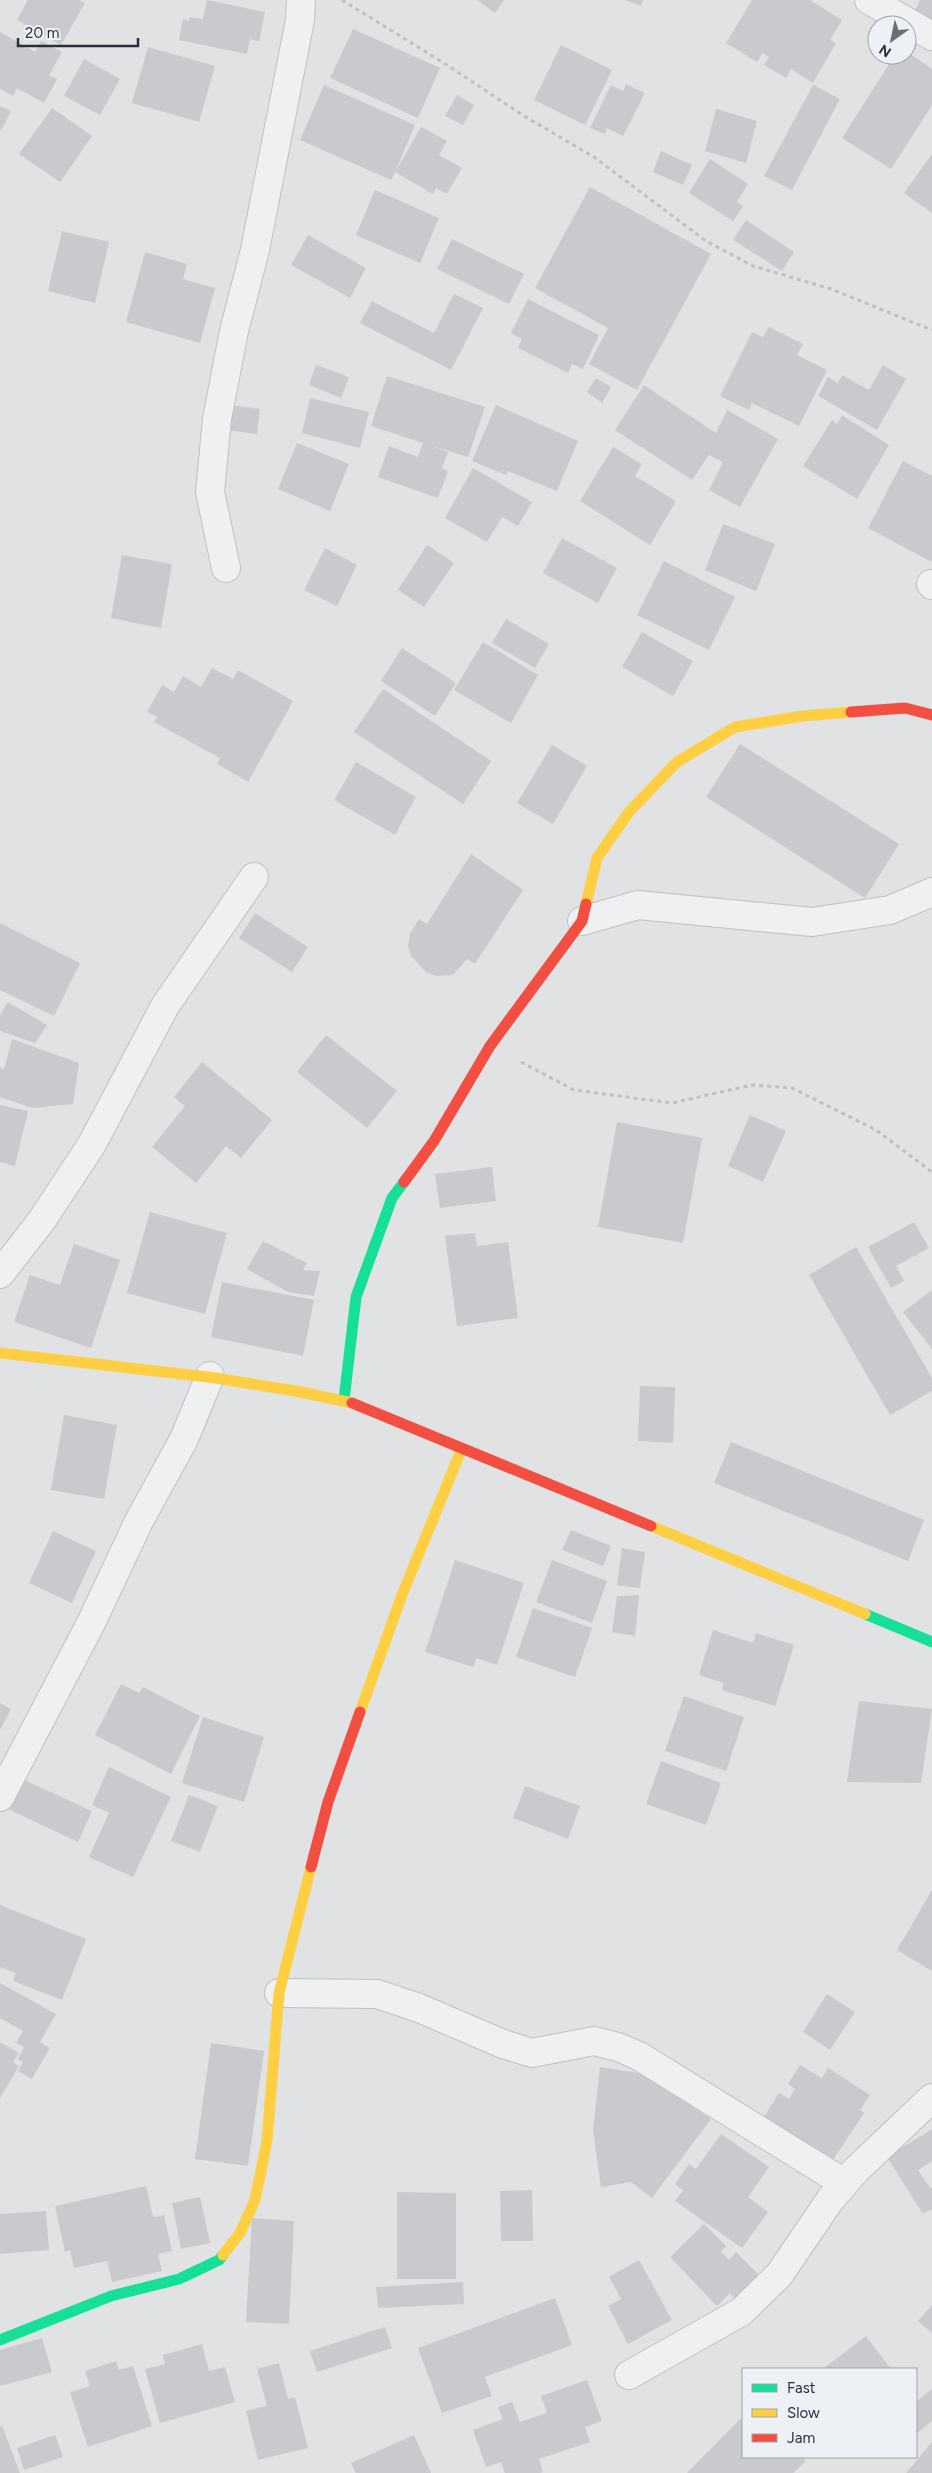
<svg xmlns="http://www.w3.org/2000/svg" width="932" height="2473" font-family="Figtree,sans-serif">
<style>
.building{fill:#c8cacd}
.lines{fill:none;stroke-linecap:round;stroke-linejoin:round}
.street-casing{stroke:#bec0c2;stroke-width:30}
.path{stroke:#bfc0c4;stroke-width:3;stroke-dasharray:4 4;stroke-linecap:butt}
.street{stroke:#eff0f2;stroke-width:28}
.fast{stroke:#16e098;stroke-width:11}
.slow{stroke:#ffcf43;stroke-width:11}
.jam{stroke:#f24e42;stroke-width:11}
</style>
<rect width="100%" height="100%" fill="#e0e2e4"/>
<path class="building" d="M28,0H79L85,3L61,45L17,20Z
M207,0L265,12L259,42L250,39L247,54L179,40L183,19L189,21L190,17L203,19Z
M477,0H504L495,13Z
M625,0H643L641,6Z
M752,0H810L842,20L830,40L836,43L813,83L791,69L786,78L764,65L769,57L762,53L757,62L726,43Z
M920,0H932V24L913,15Z
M353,29L440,68L418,118L330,78Z
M0,32L35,52L41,41L62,52L49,75L57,79L44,103L17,88L13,96L0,89Z
M561,45L612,70L585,125L534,100Z
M148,47L215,66L199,122L132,103Z
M907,52L932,69V105L891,169L842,138L895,55H907Z
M84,59L120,79L100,115L64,96Z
M626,84L645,93L623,136L607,128L605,134L590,128L611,85L623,91Z
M324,85L415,125L395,172L421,127L447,141L439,155L462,168L447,194L436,188L433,194L395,172L391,180L300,140Z
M813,85L840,99L792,190L764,176Z
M457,95L474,105L463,125L445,116Z
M0,106L11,111L0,132Z
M52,108L92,136L60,182L19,154Z
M716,109L757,121L746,163L705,151Z
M661,151L692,165L683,185L653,172Z
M932,154V213L904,193Z
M710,159L748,184L737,202L743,206L733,221L689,193Z
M590,187L711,254L637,390L589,364L608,328L535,288Z
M375,190L439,218L420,263L356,235Z
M746,220L794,252L782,271L733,240Z
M62,231L109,242L95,303L48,291Z
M308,235L366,268L350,298L291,265Z
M452,239L524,274L509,304L437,269Z
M145,252L187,264L183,279L215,288L200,343L126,322Z
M454,294L483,308L451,370L360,323L372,301L434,333Z
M528,299L599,335L583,369L572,364L568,373L518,348L522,339L511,333Z
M769,327L803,344L797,355L827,370L799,426L752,403L749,410L720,396L752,332L763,337Z
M316,365L349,377L341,398L309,385Z
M883,365L906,379L877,430L818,396L828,377L838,383L842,375L869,390Z
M387,376L485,407L468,457L429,445L448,452L442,468L448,471L438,498L378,477L389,446L418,457L423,443L371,426Z
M596,378L611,387L602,403L587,392Z
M644,385L716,433L727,410L778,439L740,507L709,490L723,462L709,455L692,480L615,430Z
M310,398L369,412L360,448L302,433Z
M229,405L260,409L257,434L225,430Z
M496,405L578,441L557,491L508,471L506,475L472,461Z
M842,415L889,445L857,499L803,466L832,420L837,424Z
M297,443L349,464L330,511L278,489Z
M613,447L642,464L635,476L676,501L650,545L580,501Z
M903,461L932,476V562L868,528Z
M473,468L532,502L518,526L502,517L487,542L445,518Z
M723,524L775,544L756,591L705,570Z
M562,538L617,568L598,603L543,573Z
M427,545L454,563L424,607L398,590Z
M325,548L357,565L337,606L304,590Z
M122,555L172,564L161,628L111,618Z
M664,561L735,597L709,650L637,615Z
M506,619L549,644L535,668L492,643Z
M642,632L693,661L673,696L622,667Z
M483,642L538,675L511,723L454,690Z
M402,648L456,683L435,716L381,681Z
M212,668L233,679L238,670L293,701L248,782L217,764L220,758L154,722L157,717L147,712L162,685L174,692L183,676L201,687Z
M383,689L491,761L463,804L354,732Z
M740,744L899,844L865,898L706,797Z
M552,745L587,766L553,824L517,803Z
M356,762L416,797L395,835L334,800Z
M471,854L523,890L475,964L467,959L453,975L436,976L426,972L411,956L408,946L410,933L419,919L427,924Z
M255,913L308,947L292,972L239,938Z
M0,923L80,963L54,1016L0,990Z
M8,1002L47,1025L35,1043L0,1031V1015Z
M326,1035L397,1091L367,1128L297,1072Z
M12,1039L79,1063L73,1104L32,1108L0,1097V1067L4,1069Z
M202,1062L272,1120L241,1158L226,1146L196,1183L152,1147L185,1106L174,1097Z
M0,1105L28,1111L15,1166L0,1162Z
M750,1115L786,1131L763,1182L728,1166Z
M617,1122L702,1138L683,1243L598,1227Z
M492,1167L496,1201L440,1208L435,1174Z
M150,1212L227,1233L205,1314L127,1293Z
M914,1222L929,1248L896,1266L904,1281L891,1288L868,1247Z
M475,1233L477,1246L508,1242L518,1318L457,1326L445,1236Z
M263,1241L307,1263L303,1270L320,1271L314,1296L288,1292L247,1269Z
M74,1244L120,1260L91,1348L14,1322L30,1275L60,1285Z
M856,1247L932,1378V1391L890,1415L809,1275Z
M222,1282L314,1300L303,1356L211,1337Z
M932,1290V1349L903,1312Z
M640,1386L675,1387L673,1443L638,1441Z
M64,1415L117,1425L104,1499L51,1490Z
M731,1442L924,1520L908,1561L714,1483Z
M571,1530L611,1546L603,1566L562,1550Z
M53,1531L96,1551L72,1603L29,1583Z
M622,1548L645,1552L640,1588L617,1585Z
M455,1560L524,1583L497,1665L476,1658L473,1667L425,1652Z
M552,1560L607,1581L592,1623L536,1602Z
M639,1595L635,1636L612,1632L617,1596Z
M533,1608L592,1628L575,1677L516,1657Z
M713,1630L753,1643L756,1633L794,1645L775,1706L722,1690L724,1683L699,1675Z
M121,1684L139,1693L143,1687L200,1716L171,1774L95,1735Z
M684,1696L744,1717L726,1771L665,1751Z
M859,1701L932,1709L921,1783L847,1782Z
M0,1703L11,1709L0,1730Z
M203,1717L264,1737L244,1802L182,1783Z
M661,1761L721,1783L706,1825L646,1804Z
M109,1767L171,1797L133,1877L89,1857L109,1813L92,1805Z
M22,1779L92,1811L78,1842L8,1809Z
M525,1786L580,1806L568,1839L513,1818Z
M189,1795L218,1806L200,1852L171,1841Z
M932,1890V1971L897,1950Z
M0,1905L86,1939L62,2000L13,1981L16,1973L0,1967Z
M0,1983L56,2014L40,2042L50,2048L32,2079L18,2071L23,2062L18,2059L24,2047L16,2043L23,2031L0,2018Z
M827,1994L855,2012L830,2050L803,2032Z
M0,2042L19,2053L13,2062L19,2066L0,2098Z
M211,2043L264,2051L248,2166L195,2159Z
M800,2065L822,2078L828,2068L870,2095L860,2110L864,2113L831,2163L759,2125L779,2093L789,2099L795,2089L788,2084Z
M600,2067L673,2078L669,2091L711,2119L652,2198L631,2182L601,2187L593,2131Z
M932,2129V2161L918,2170L930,2188L932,2187V2209L923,2214L887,2157Z
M721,2134L769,2167L748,2197L768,2212L742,2248L675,2201L683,2190L675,2184L689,2164L696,2169Z
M146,2186L153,2217L164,2215L172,2251L158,2254L162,2271L112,2282L107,2261L74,2268L70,2250L65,2252L55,2206Z
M532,2190L533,2241H501L500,2191Z
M397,2192L456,2193V2279H397Z
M200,2197L210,2243L181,2249L172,2203Z
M46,2211L49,2250L0,2254V2214Z
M252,2218L294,2221L289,2324L246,2322Z
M704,2224L726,2246L721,2252L729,2260L736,2252L760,2276L736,2300L730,2293L717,2306L670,2257Z
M639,2260L672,2320L628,2344L608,2306L621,2299L609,2277Z
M463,2282L464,2304L378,2308L376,2287Z
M555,2298L572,2345L485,2377L492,2396L442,2413L418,2348Z
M932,2305V2333L918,2321Z
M385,2327L392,2348L317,2372L310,2351Z
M866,2336L891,2369H825L824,2368Z
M42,2338L52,2372L0,2386V2350Z
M202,2344L209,2371L225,2367L235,2402L160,2423L145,2369L165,2364L163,2355Z
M116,2361L119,2370L133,2366L152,2426L88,2447L70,2392L90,2386L85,2371Z
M279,2363L288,2399L295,2397L308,2448L258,2460L246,2411L267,2406L257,2369Z
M587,2380L602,2421L585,2427L590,2442L539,2459L543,2472L540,2473H505L501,2462L486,2467L473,2430L503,2419L498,2407L512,2402L520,2422L547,2413L541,2396Z
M932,2389V2421L916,2434V2402Z
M743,2416V2457H802L806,2461L793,2473H687Z
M2,2426L20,2473H0V2427Z
M55,2435L63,2457L24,2470L17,2448Z
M414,2435L431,2473H356L351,2463Z
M932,2442V2473H906Z"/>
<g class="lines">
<g class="street-casing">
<path id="street" d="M869,0L932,36
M226,568L210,492L217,419L234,331L255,250L300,20L301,0
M931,584L932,585
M582,921L638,905L812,922L890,910L932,892
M0,1274L42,1220L92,1144L165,1006L254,877
M0,1797L92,1621L139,1521L184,1439L210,1376
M279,1993L377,1994L419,2008L503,2044L532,2053L594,2041L618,2047L639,2056L844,2183
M629,2375L741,2312L779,2275L830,2200L856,2170L932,2098"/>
</g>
<path class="path" d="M342,0L447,65L524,116L594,157L706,241L753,266L831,289L932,330
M521,1062L574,1090L672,1103L752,1085L792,1088L876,1130L932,1172"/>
<use href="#street" class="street"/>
<path class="fast" d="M344,1400L356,1297L392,1198L404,1182
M865,1614L932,1642
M0,2340L111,2296L179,2279L219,2260L223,2255"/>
<path class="slow" d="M586,904L597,858L629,812L677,762L735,727L803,716L851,712
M0,1353L216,1378L301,1392L352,1403
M651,1526L865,1614
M360,1712L402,1595L462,1448
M223,2255L240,2233L255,2200L267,2141L279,1993L311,1867"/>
<path class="jam" d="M851,712L905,708L932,715
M404,1182L434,1141L490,1046L582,921L586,904
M352,1403L651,1526
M311,1867L328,1802L360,1712"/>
</g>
<rect x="742" y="2368" width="175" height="90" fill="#edf0f4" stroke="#9fa3aa"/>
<rect x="752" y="2384" width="25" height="8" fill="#16e098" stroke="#9fa3aa"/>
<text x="787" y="2393" font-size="15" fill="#292f3c">Fast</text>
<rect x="752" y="2409" width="25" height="8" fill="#ffcf43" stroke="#9fa3aa"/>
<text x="787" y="2418" font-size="15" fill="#292f3c">Slow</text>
<rect x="752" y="2434" width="25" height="8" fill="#f24e42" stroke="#9fa3aa"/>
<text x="787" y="2443" font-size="15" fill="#292f3c">Jam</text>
<g transform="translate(892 40) rotate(213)"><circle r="24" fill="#edf0f4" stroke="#9fa3aa"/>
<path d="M0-4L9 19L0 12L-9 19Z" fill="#696e77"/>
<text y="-8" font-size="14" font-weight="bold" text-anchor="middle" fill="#292f3c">N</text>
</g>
<path d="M18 38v8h120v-8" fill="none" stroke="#292f3c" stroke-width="2.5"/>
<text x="25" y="38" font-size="15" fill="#292f3c" stroke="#edf0f4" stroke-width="4" paint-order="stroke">20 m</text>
</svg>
